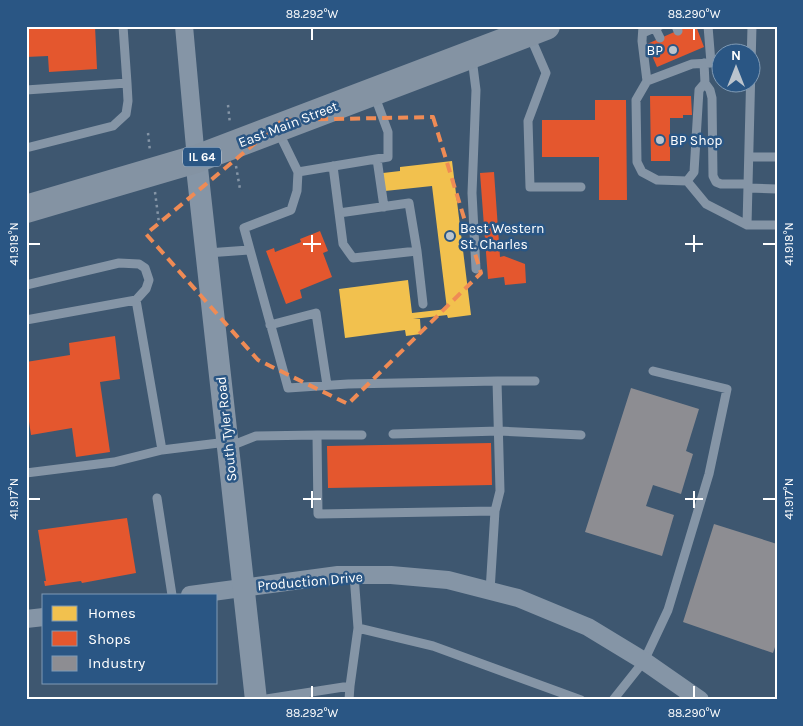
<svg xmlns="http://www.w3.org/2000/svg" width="803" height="726" font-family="Karla,sans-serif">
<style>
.homes{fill:#f2c14e}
.shops{fill:#e4572e}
.industry{fill:#8d8d92}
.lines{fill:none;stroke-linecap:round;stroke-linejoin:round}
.path{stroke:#8595a6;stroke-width:2.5;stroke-dasharray:2.5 4;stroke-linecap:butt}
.service{stroke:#8595a6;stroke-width:9}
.minor{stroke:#8595a6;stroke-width:18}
.tertiary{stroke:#8595a6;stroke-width:22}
.primary{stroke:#8493a3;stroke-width:28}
.marked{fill:none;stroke:#ef8b55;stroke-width:4;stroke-dasharray:10 6;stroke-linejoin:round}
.ticks{fill:none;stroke:#fff;stroke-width:2}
.poi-dot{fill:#bbc4cd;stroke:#2a5684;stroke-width:2}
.labels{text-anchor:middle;stroke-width:5;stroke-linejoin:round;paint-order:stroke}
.shield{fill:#2a5684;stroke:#bfccda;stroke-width:1}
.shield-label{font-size:12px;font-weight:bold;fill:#fff}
.poi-label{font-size:14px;fill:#fff;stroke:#2a5684;text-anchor:start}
.street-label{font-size:14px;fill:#fff;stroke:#2a5684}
.neatline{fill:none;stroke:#fff;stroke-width:2}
.ticks-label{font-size:12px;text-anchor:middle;fill:#fff}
</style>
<rect width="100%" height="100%" fill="#3e5770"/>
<path class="homes" d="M452,161L471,315L448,318L447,315L413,319H420L421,334L406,336L405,330L345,338L339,289L408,280L412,313L447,309L432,186L385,191L383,173L400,171V167Z"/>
<path class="shops" d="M26,26H95L97,69L49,72L48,56L26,57Z
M688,26H696L704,47L657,67L647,44Z
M775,26H777V58H775Z
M650,96H691L692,115H683V118H670V161H651Z
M595,100H626L627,200H599V157H542V120H595Z
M494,172L500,257L504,256L525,264L526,283L505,285L504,277L488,279L480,173Z
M320,231L328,251L323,253L332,277L300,290L302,298L286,304L266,251L274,248L275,252L301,242L300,239Z
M115,336L120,379L100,382L110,452L76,457L72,428L31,435L26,401V362L70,355L69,343Z
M491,443L492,485L328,488L327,446Z
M127,518L136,573L82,583L81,581L45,586L44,581H46L38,530Z"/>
<path class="industry" d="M631,388L699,409L686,451L693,454L681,494L653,485L646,506L674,515L662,556L585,532Z
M714,524L777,544V641L773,653L683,622Z"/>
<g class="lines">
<path class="path" d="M228,105L230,124
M148,133L150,151
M236,166L240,189
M155,192L159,223"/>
<path class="service" d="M643,26L642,41L647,81L692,64L711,63L708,26
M676,26L678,31
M752,26L747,225H777
M655,28L660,38
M643,33L659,26
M530,36L546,73L528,121L530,187H581
M472,58L476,90L472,193L476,269
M647,81L636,100L637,162L642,172L657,180L687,181L694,172L699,90L705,83L704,63
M705,83L710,90L712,98L713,176L716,182L721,184H748
M26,90L127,83L123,26
M26,148L113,126L126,114L128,101L127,83
M749,157H777
M377,159L384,207
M333,166L343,244L353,258L417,251L423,304
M298,172L388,157V132L374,94
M687,181L706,204L747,225
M748,188L777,189
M339,213L409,203L417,251
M207,253L249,250
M26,285L119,263L139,264L145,268L149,280L146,289L136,300
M26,320L136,300L162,450L227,442
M270,325L316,313L327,385
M497,381H535
M393,434L499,431L581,435
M317,435H362
M228,447L256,436L317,435L318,514L495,511L500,491L497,381L348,384L288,388L244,228L291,210L297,191L298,172L278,131
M26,473L114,462L162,450
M157,498L172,595
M490,591L495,511
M358,628L433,646L581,700
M260,700L350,686L358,628L354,575
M349,700L350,686
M613,700L644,661L668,610L709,474L727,389L653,371"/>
<path class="minor" d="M184,26L196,159
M190,595L338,575H391L448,580L518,598L588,627L644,661L700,700
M26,619L44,617"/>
<path class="tertiary" d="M196,159L256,700"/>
<path class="primary" d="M26,209L196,159L546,26"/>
</g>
<path class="marked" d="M433,117L481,273L348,404L258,360L146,234L283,120Z"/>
<path class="ticks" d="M312,28V40M694,28V40M312,235V252M694,235V252M28,244H40M303,244H321M685,244H703M763,244H776M312,491V508M694,491V508M28,499H40M303,499H321M685,499H703M763,499H776M312,686V698M694,686V698"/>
<g class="poi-dot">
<circle cx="673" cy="50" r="5"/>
<circle cx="660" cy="140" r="5"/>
<circle cx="450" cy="236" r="5"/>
</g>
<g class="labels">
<rect class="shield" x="183" y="147.5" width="38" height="19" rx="4"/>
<g class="shield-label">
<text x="202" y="161">IL 64</text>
</g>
<g class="poi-label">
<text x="663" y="55" text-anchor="end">BP</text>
<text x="670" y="145">BP Shop</text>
<text x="460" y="233">Best Western<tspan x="460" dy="16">St. Charles</tspan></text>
</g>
<g class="street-label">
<text transform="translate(288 124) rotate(-21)" y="5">East Main Street</text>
<text transform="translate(226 429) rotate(-96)" y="5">South Tyler Road</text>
<text transform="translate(310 581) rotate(-5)" y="5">Production Drive</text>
</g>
</g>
<rect width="803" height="726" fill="none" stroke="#2a5684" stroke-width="55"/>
<rect x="42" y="594" width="175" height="90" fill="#2a5684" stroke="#7f9ab5"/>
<rect x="52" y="606" width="25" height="15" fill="#f2c14e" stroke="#7f9ab5"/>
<text x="88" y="618" font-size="15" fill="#ffffff">Homes</text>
<rect x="52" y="631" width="25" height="15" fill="#e4572e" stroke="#7f9ab5"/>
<text x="88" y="644" font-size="15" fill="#ffffff">Shops</text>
<rect x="52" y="656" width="25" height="15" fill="#8d8d92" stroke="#7f9ab5"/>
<text x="88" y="668" font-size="15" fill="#ffffff">Industry</text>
<g transform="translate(736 68)"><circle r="24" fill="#2a5684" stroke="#7f9ab5"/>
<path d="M0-4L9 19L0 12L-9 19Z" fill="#bbc4cd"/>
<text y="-8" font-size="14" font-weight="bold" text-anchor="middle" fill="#ffffff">N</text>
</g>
<rect x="28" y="28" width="748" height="670" class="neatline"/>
<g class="ticks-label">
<text x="312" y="18">88.292°W</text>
<text x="694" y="18">88.290°W</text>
<text transform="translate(14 244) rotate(-90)" y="4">41.918°N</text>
<text transform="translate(789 244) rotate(-90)" y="4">41.918°N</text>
<text transform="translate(14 499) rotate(-90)" y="4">41.917°N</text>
<text transform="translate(789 499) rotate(-90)" y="4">41.917°N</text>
<text x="312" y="717">88.292°W</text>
<text x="694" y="717">88.290°W</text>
</g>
</svg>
